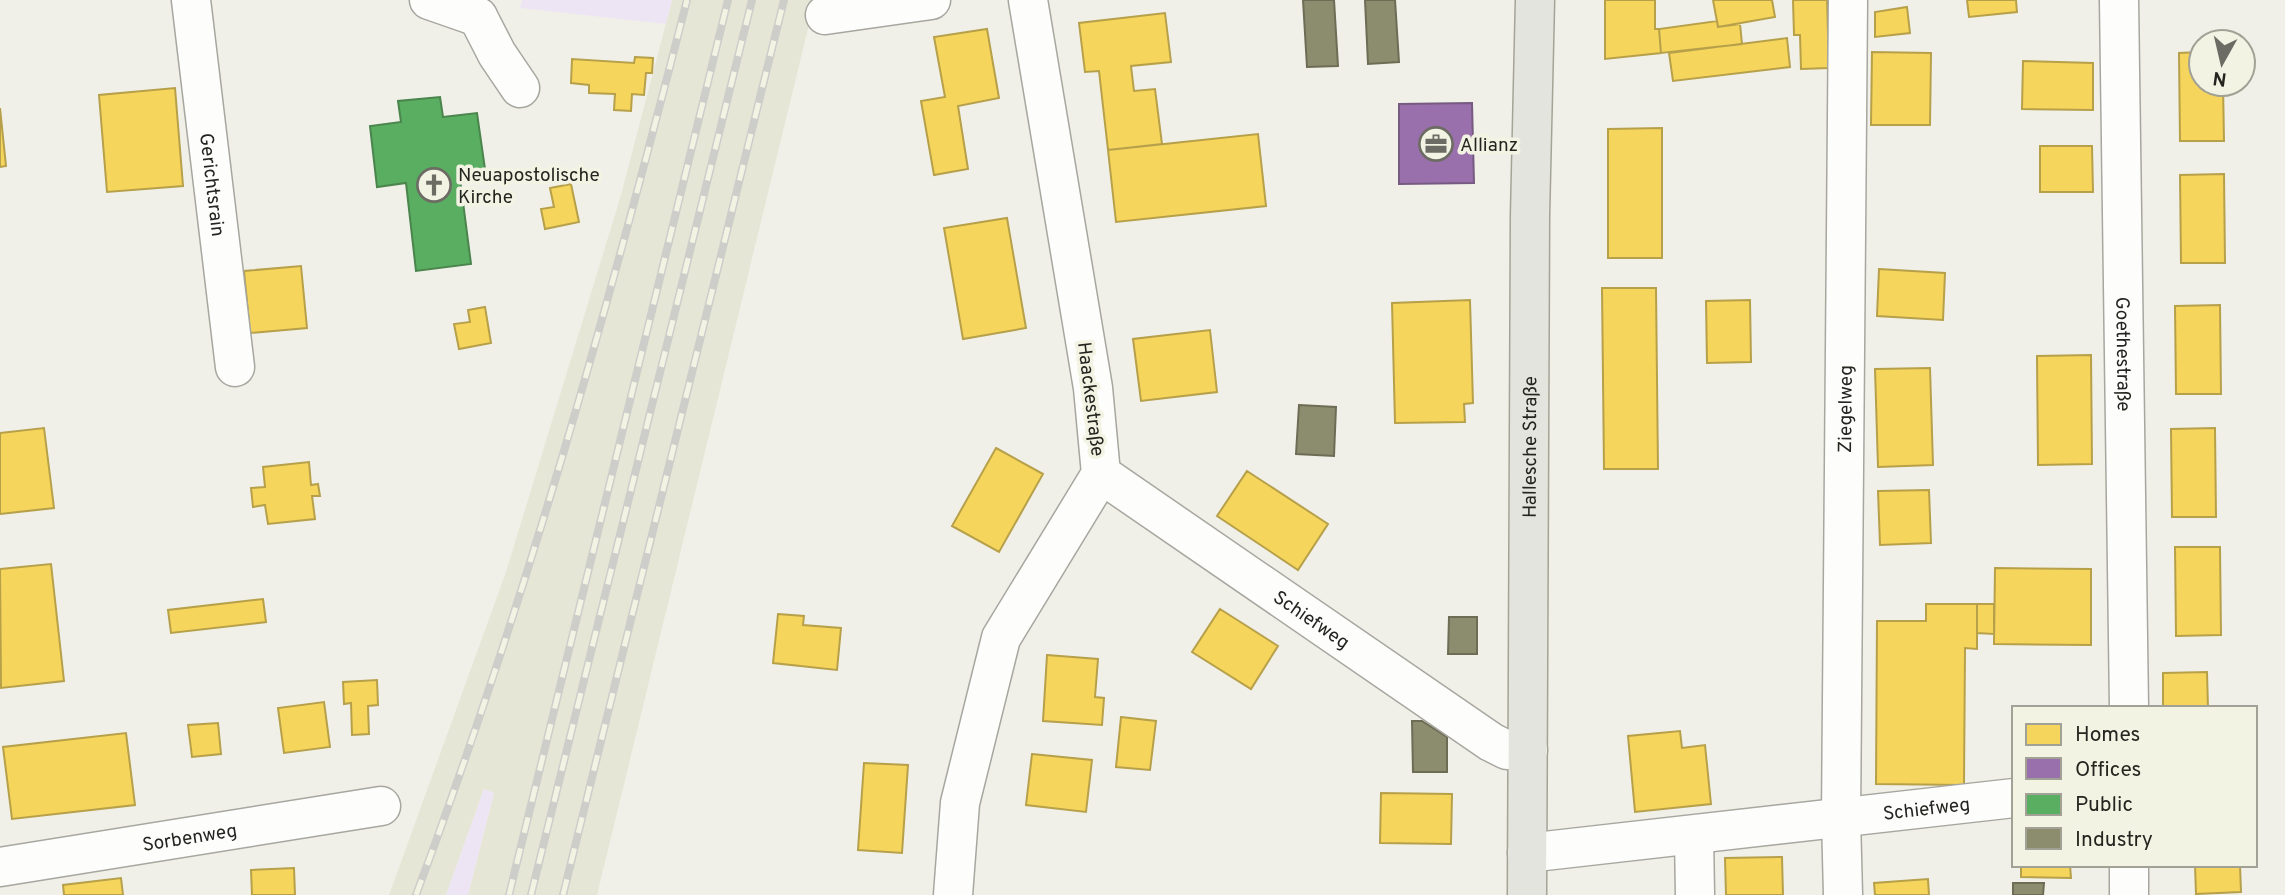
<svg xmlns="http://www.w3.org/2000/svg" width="2285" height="895" font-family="Overpass,sans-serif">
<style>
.built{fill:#e6e6d6}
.green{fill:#ede5f3}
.homes{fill:#f6d55c;stroke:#b7a04a;stroke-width:2}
.offices{fill:#9970ab;stroke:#765a81;stroke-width:2}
.public{fill:#5aae61;stroke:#4a854d;stroke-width:2}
.industry{fill:#8c8c6e;stroke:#6d6d56;stroke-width:2}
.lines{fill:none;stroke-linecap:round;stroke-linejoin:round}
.minor-casing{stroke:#a7a7a0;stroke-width:41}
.major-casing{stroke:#a4a496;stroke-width:41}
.minor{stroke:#fdfdfc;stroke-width:38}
.major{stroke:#e4e4de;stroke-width:38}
.rail-casing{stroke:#cdcdca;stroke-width:8}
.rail{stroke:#f3f3e4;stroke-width:5;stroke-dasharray:16;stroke-linecap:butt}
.labels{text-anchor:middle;stroke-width:7;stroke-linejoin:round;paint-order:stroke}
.poi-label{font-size:19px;fill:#25251f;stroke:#f3f3e4;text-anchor:start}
.street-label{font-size:19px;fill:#25251f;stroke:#f3f3e4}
</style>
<rect width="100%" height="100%" fill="#f0f0e8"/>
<path class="built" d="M672,0H815L597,895H468L494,793L484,789L446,895H389L506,572L621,195Z"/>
<path class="green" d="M522,0H672L666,24L520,8Z
M484,789L494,793L468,895H446Z"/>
<path class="homes" d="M1605,0H1655V29H1659L1661,53L1605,59Z
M1713,0H1772L1775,17L1718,27Z
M1793,0H1827L1829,68L1801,69L1800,35H1794Z
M1967,0H2016L2017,12L1969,17Z
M1907,7L1910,33L1875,37V12Z
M1165,13L1171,62L1131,66L1134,91L1155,89L1162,144L1108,150L1099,71L1085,72L1079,23Z
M1717,21L1718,27L1740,24L1742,44L1661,53L1659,29Z
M987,29L999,98L958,106L968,169L934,175L921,101L945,97L934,37Z
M1787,38L1790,67L1673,81L1669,53Z
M1872,52L1931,53L1930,125H1871Z
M2201,52V84H2223L2224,141H2180L2179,53Z
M635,57L653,58L652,73H646L644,95L632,94L631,111L614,110L615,94L589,93V85L571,83L572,59L634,63Z
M2023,61L2093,63V110L2022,109Z
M175,88L183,186L107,192L99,95Z
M0,108L6,166L0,167Z
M1662,128V258H1608V129Z
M1258,134L1266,206L1116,222L1108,150Z
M2040,146H2092L2093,192H2040Z
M2224,174L2225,263H2181L2180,175Z
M571,184L579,222L545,229L541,209L554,207L550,188Z
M1007,218L1026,328L963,339L944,228Z
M301,266L307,328L250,333L244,271Z
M1879,269L1945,273L1943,320L1877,316Z
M1602,288H1656L1658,469H1604Z
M1470,300L1473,403L1464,404L1465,422L1395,423L1392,303Z
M1750,300L1751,362L1707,363L1706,301Z
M2220,305L2221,394H2176L2175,306Z
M485,307L491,343L459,349L454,324L470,322L468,310Z
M1210,330L1217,392L1141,401L1133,339Z
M2091,355L2092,464L2038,465L2037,356Z
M1930,368L1933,465L1878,467L1875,369Z
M44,428L54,508L0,514V433Z
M2215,428L2216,517H2172L2171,429Z
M996,448L1043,474L999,552L952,526Z
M309,462L311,485L318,484L320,496H312L315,519L268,524L265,505L253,507L251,488L265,487L263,467Z
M1247,471L1328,524L1298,570L1217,516Z
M1929,490L1931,543L1880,545L1878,491Z
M2175,547H2220L2221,635L2176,636Z
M51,564L64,681L1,688L0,569Z
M1995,568L2091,569V645L1994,644Z
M263,599L266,622L171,633L168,610Z
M1926,604H1977V649L1965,648L1964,785L1876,784L1877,621H1926Z
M1977,604H1994V634L1977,633Z
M1220,609L1278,646L1251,689L1192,652Z
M778,614L804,616L803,625L841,628L837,670L773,663Z
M1047,655L1098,659L1095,697L1104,698L1102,725L1043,721Z
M2207,672L2208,708H2163V673Z
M377,680L378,705L368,706L369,734L352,735L351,703L344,704L343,682Z
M324,702L330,747L284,753L278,708Z
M1121,717L1156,721L1150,770L1116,767Z
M218,723L221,754L192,757L188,725Z
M1680,731L1682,748L1705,745L1711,804L1635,812L1628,736Z
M126,733L135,805L12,819L3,747Z
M1032,754L1092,760L1086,812L1026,805Z
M864,763L908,765L902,853L858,850Z
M1381,793L1452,794L1451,844L1380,843Z
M1782,857L1783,895H1726L1725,858Z
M2021,865H2070L2071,878L2021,877Z
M2195,865H2240L2241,892L2196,894Z
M294,868L295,895H252L251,870Z
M121,878L123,895H64L63,885Z
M1928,879L1929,895H1875L1874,883Z"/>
<path class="offices" d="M1472,103L1474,183L1399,184V104Z"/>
<path class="public" d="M440,97L443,117L477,113L486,176L460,179L471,264L416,271L406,183L377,187L370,126L401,122L398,101Z"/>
<path class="industry" d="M1303,0H1334L1338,66L1307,67Z
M1365,0H1395L1399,62L1368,64Z
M1299,405L1336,407L1334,456L1296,454Z
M1449,617H1477V654H1448Z
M1412,721H1422L1447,737V772H1413Z
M2013,883H2044L2043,895H2013Z"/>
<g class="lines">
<g class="minor-casing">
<g id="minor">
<path id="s1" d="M191,0L235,367"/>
<path d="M429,0L478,17"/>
<path id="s2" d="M2119,0L2129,708"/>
<path d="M825,15L931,0"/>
<path d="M478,17L497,54L520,88"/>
<path id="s3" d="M1101,474L1491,742L1507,750H1528"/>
<path d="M1694,836L1695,895"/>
<path id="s4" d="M1527,853L2014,798"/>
<path id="s5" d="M0,867L381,806"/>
<path d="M953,895L960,803L1001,638L1101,474L1093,388L1028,0"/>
<path id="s6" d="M1843,895L1841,818L1848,0"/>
<path d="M2129,895V865"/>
</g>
</g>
<g class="major-casing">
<g id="major">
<path id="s7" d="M1527,895L1530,216L1535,0"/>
</g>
</g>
<use href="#minor" class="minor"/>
<use href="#major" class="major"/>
<g class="rail-casing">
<path id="rail" d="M416,895C526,602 610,303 687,0
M509,895L728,0
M531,895L752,0
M563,895L784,0"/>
</g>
<use href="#rail" class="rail"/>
</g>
<defs>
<g id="office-ring" transform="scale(1.75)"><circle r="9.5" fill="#f3f3e4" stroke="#6c6c65" stroke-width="1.5"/><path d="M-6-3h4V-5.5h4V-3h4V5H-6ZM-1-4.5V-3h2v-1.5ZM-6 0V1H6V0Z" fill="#6c6c65"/></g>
<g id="church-ring" transform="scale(1.75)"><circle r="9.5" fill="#f3f3e4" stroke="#6c6c65" stroke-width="1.5"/><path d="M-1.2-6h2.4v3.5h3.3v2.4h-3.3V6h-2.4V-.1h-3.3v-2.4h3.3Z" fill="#6c6c65"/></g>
</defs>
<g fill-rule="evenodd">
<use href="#office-ring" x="1436" y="144"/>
<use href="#church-ring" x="434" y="185"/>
</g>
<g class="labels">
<g class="poi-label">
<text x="1460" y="151">Allianz</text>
<text x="458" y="181">Neuapostolische<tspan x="458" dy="22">Kirche</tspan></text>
</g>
<g class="street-label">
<text dy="7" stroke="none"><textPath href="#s1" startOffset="186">Gerichtsrain</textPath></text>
<text dy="7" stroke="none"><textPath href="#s2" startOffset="354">Goethestraße</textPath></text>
<text transform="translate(1092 399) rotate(83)" y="7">Haackestraße</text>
<text dy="7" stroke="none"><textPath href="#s6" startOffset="486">Ziegelweg</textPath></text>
<text dy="7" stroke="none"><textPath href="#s7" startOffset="448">Hallesche Straße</textPath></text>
<text dy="7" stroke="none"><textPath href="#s3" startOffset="256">Schiefweg</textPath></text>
<text dy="7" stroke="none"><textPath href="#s4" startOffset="402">Schiefweg</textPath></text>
<text dy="7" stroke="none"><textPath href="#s5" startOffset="192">Sorbenweg</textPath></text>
</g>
</g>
<rect x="2012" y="706" width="245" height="161" fill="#f3f3e4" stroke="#a1a195" stroke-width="2"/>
<rect x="2026" y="724" width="35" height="21" fill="#f6d55c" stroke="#a1a195" stroke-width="2"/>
<text x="2075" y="741" font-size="21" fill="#25251f">Homes</text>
<rect x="2026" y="758" width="35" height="21" fill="#9970ab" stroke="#a1a195" stroke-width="2"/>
<text x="2075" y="776" font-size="21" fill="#25251f">Offices</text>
<rect x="2026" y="794" width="35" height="21" fill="#5aae61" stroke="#a1a195" stroke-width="2"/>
<text x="2075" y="811" font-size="21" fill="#25251f">Public</text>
<rect x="2026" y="828" width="35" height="21" fill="#8c8c6e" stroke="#a1a195" stroke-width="2"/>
<text x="2075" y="846" font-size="21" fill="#25251f">Industry</text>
<g transform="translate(2222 63) rotate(188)"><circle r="33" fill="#f3f3e4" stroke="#a1a195" stroke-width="2"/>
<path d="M0-5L12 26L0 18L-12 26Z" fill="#6c6c65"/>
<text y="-10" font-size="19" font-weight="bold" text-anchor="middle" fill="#25251f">N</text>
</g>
</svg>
